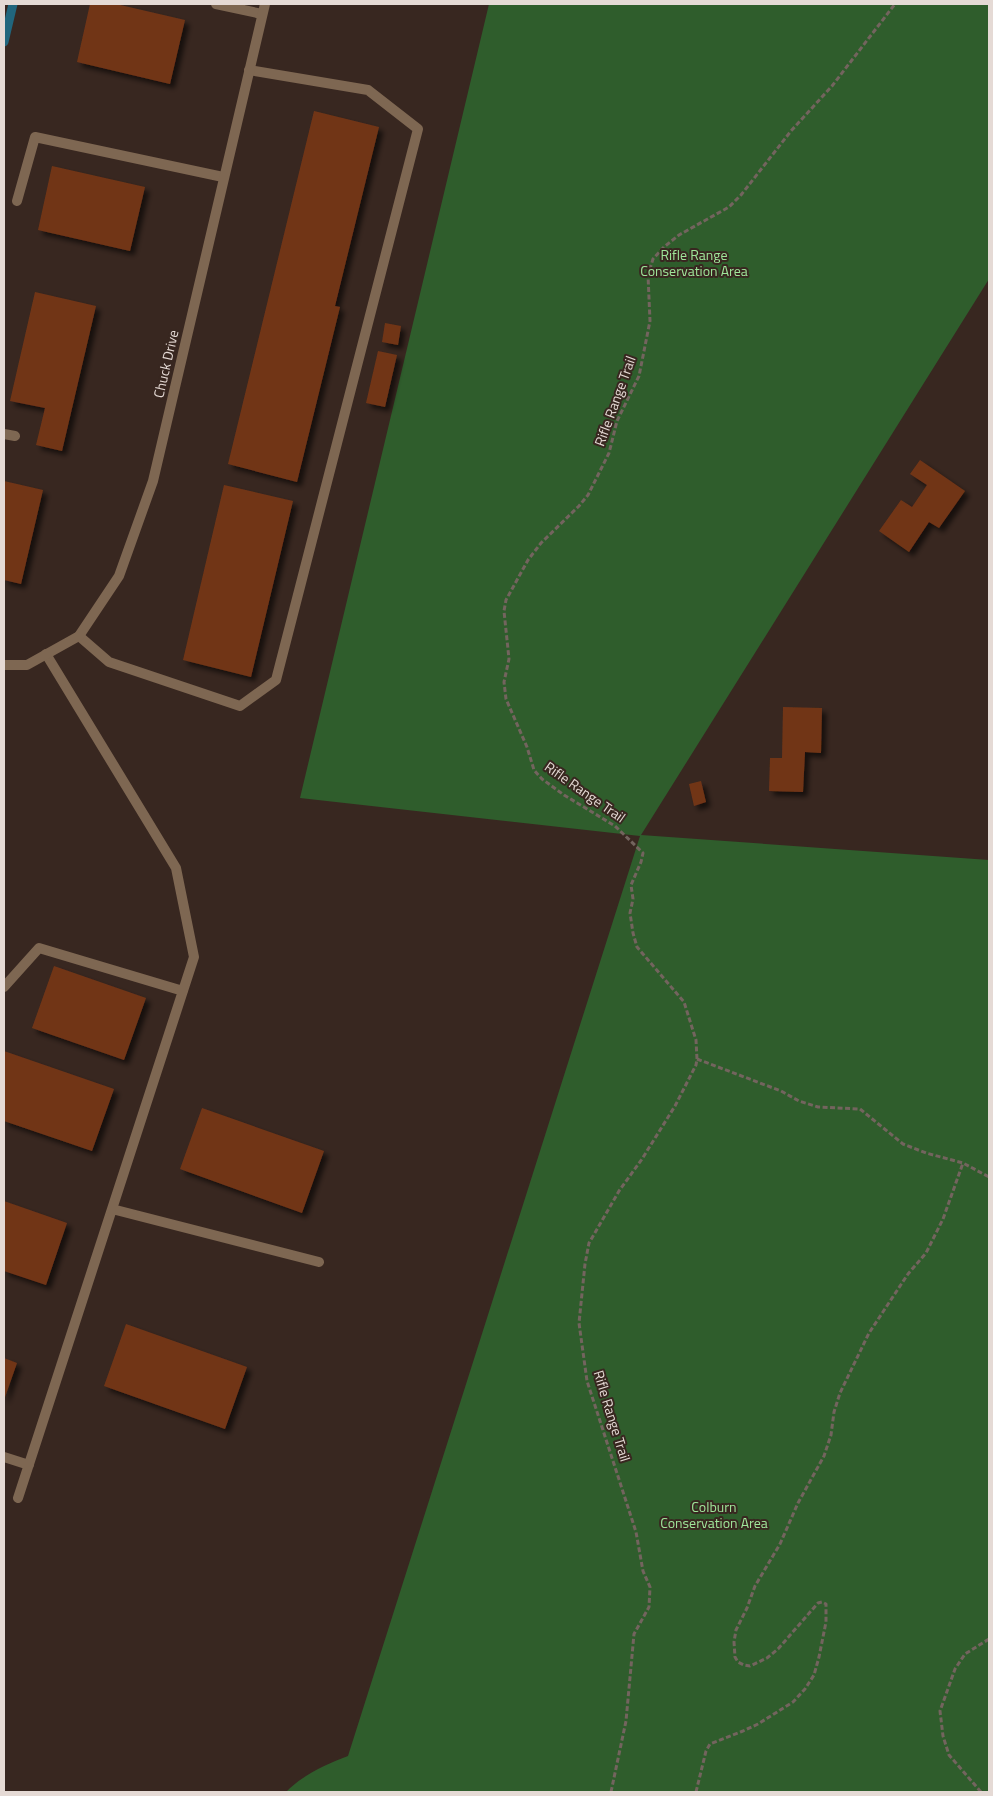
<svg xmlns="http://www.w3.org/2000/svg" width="993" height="1796" font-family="'Titillium Web',sans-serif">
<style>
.green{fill:#2f5d2c}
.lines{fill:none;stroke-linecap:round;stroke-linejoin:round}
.stream{stroke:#21667d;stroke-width:9}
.building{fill:#713517;filter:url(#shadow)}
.path{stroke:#73645e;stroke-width:3;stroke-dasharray:5 2.5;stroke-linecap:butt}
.service{stroke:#7e6752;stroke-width:10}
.minor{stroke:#7e6752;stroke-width:10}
.labels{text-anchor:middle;stroke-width:4;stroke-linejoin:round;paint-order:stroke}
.park-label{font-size:14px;fill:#9fe69a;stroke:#382720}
.street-label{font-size:14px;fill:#e5dad5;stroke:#382720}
</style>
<defs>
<filter id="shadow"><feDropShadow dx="4.5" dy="4.5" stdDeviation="2.5" flood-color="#0009"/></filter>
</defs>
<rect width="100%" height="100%" fill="#382720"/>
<path class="green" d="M489,4H989V279L641,835L989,860V1792H286C304,1774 325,1765 348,1756L640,836L300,798Z"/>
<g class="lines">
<path class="stream" d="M4,42L13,4"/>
</g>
<path class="building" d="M90,4H116L185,20L170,84L77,62Z
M314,111L379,127L335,306L340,307L297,482L228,464Z
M52,166L145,187L130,251L38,230Z
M35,292L96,306L62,451L36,445L45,408L10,401Z
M385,323L401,326L398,345L382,342Z
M378,351L397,355L385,407L366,403Z
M920,460L965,491L939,528L929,522L909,552L879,531L901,500L912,507L927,485L910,474Z
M4,481L43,490L21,584L4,580Z
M224,485L293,501L251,677L183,660Z
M783,707L822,708L821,753L805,752L803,792L769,791L770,758H782Z
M701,781L706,802L694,806L689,784Z
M54,966L146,998L124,1060L32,1028Z
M4,1051L114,1089L92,1151L4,1121Z
M202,1108L324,1151L302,1213L180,1169Z
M4,1201L67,1223L46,1285L4,1271Z
M126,1324L247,1367L225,1429L104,1386Z
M4,1358L17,1363L4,1400Z"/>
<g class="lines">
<path class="path" d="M697,1059L781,1091L799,1101L818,1107L860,1109L903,1144L926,1153L963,1163L989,1177
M611,1792L626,1721L634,1634L649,1607L650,1587L643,1571L636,1532L626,1501L587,1381L579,1323L585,1264L589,1243L619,1191L642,1159L675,1106L696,1065L697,1059L696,1040L684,1002L637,947L633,933L630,913L633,899L631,885L641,862L643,853L615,826L564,795L542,779L534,770L527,747L506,699L504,682L509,659L504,611L506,600L528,560L541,543L579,506L588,495L609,453L617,421L639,376L650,321L648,275L653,259L664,247L679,235L729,207L741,195L791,131L832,86L895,4
M696,1792L706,1751L710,1744L743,1731L758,1724L793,1702L805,1689L814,1675L819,1657L826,1622V1604L822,1602L818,1603L778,1649L767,1658L750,1666L744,1665L738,1662L735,1657L734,1642L736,1630L747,1608L755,1586L780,1544L798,1503L824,1456L831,1435L834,1412L840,1393L869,1333L908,1274L926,1253L943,1219L963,1163
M981,1792L949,1755L943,1736L940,1711L955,1669L965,1654L989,1639"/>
<path class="service" d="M216,4L262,14
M17,201L35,137L223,177
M4,434L15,436
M79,636L109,662L240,706L276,680L418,129L368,90L249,70
M4,987L39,948L183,991
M112,1209L319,1262
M4,1457L29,1465
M18,1498L194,957L176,868L46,654"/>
<path class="minor" d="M4,665H27L79,636L119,576L153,481L265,4"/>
</g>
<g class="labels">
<g class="park-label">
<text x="694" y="260">Rifle Range<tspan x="694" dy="16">Conservation Area</tspan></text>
<text x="714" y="1512">Colburn<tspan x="714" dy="16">Conservation Area</tspan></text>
</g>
<g class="street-label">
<text transform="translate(166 364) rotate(-77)" y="5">Chuck Drive</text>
<text transform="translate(615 401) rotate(-70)" y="5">Rifle Range Trail</text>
<text transform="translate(585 792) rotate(35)" y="5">Rifle Range Trail</text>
<text transform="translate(612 1416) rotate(73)" y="5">Rifle Range Trail</text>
</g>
</g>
<rect width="993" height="1796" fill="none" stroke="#e5dad5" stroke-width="10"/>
</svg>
